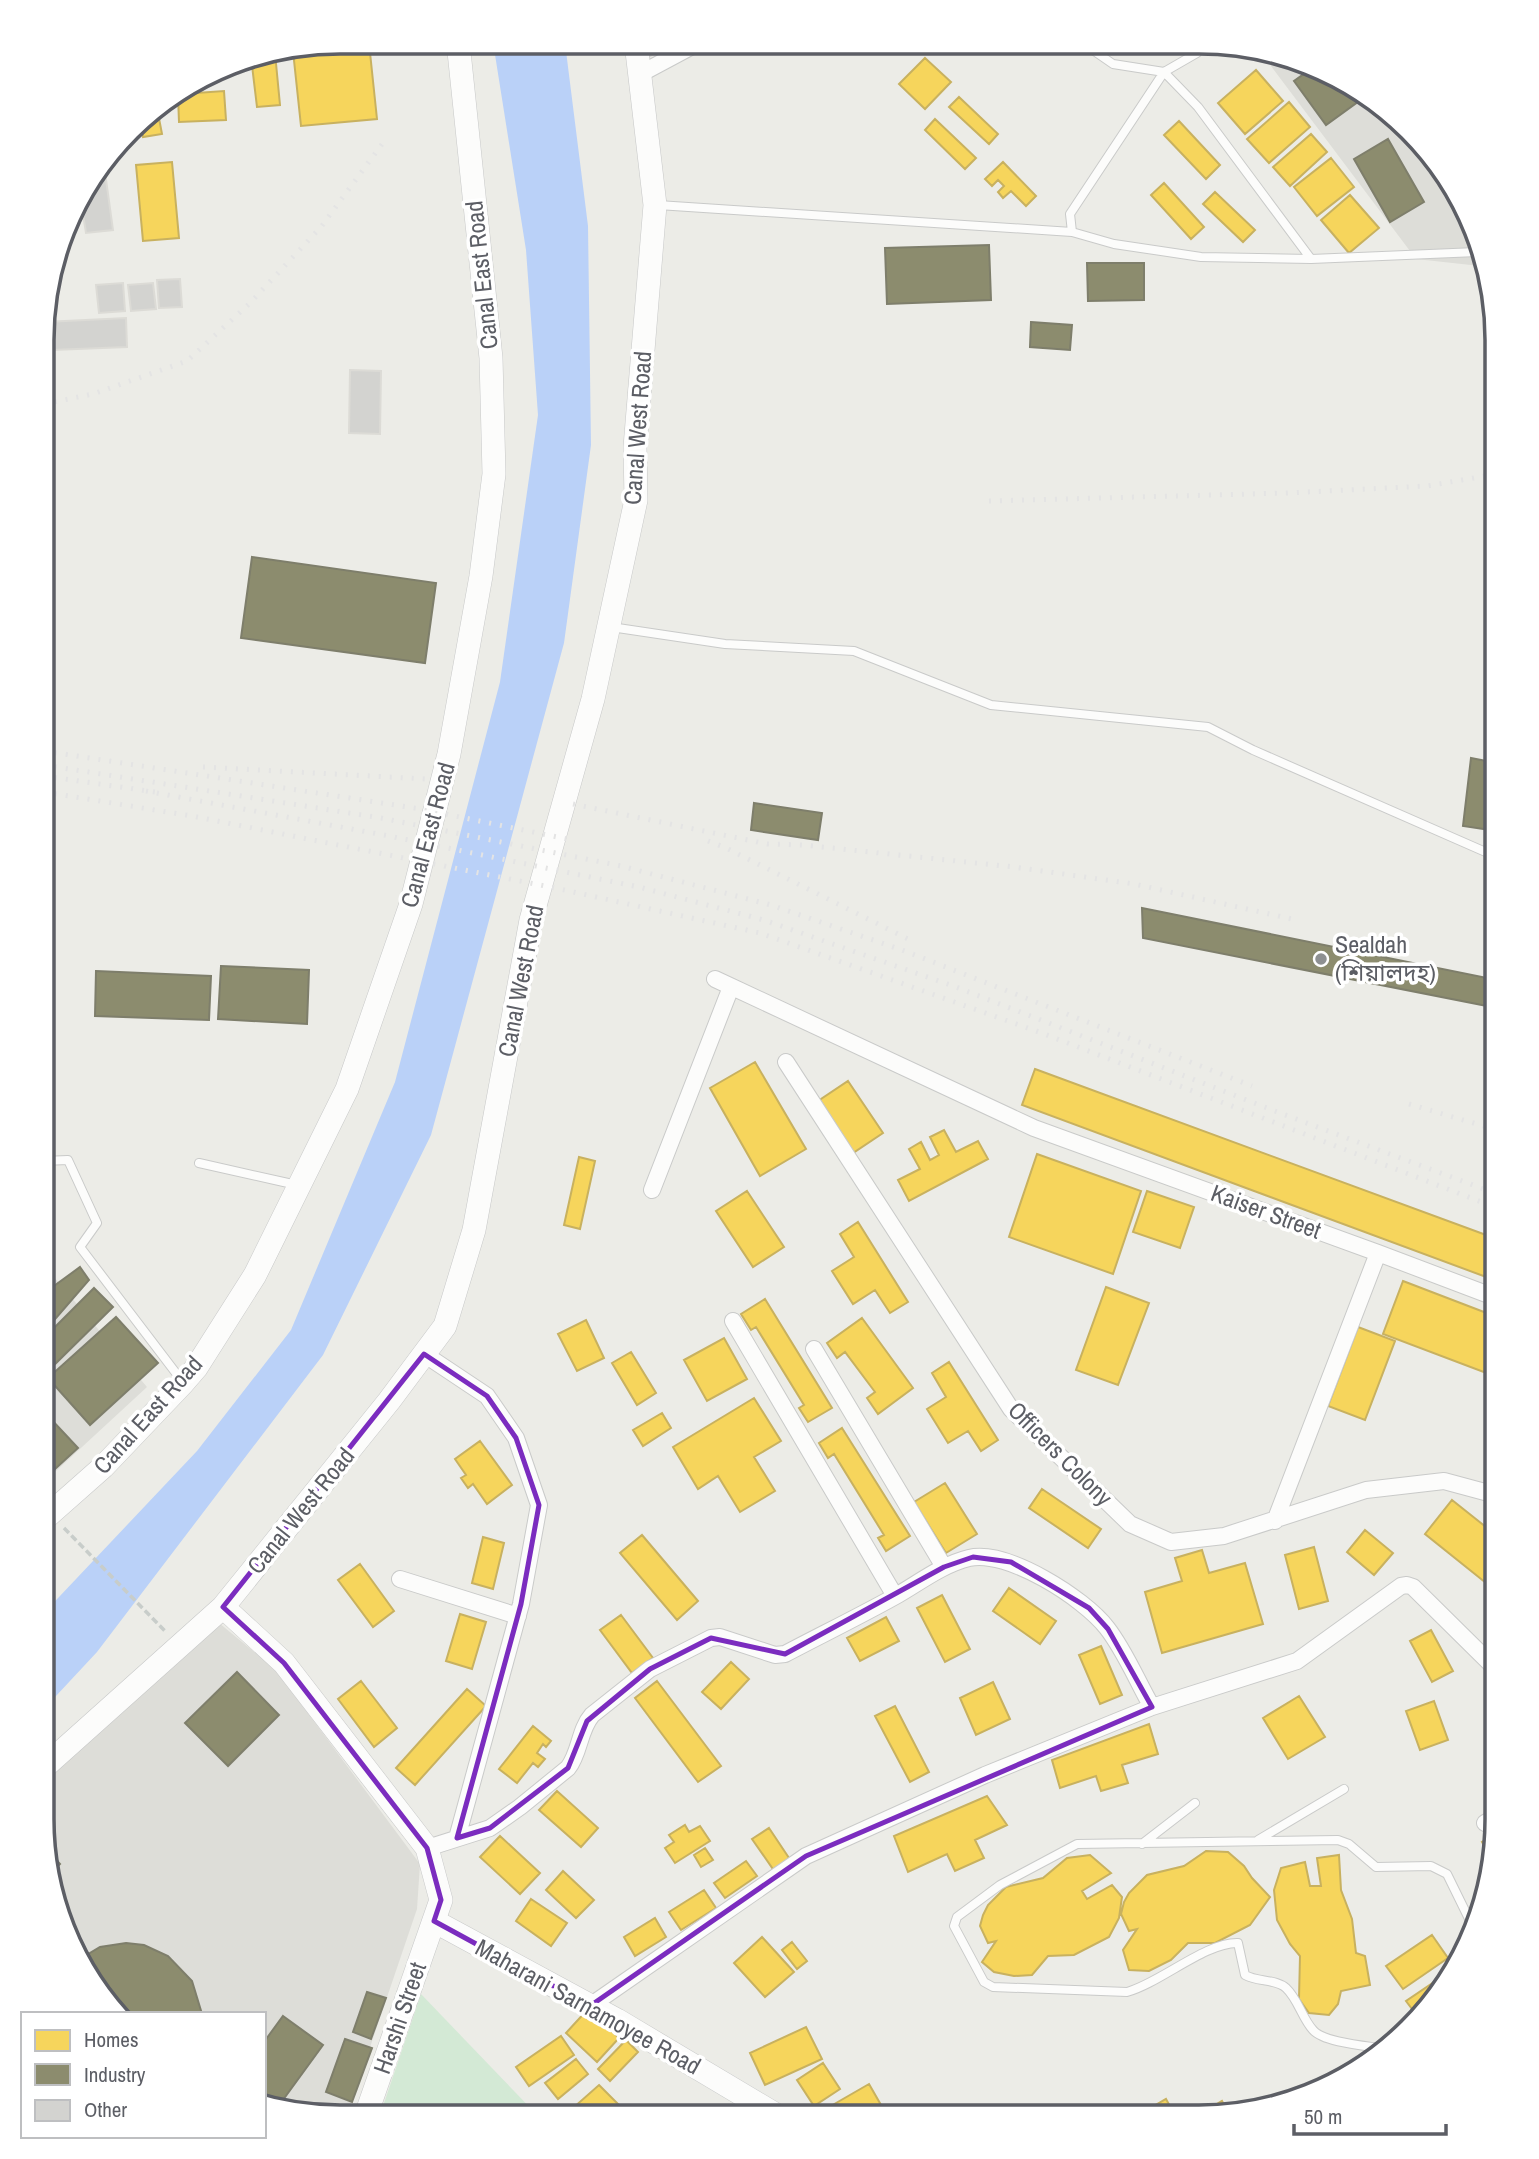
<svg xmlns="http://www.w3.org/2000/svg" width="1539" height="2159" font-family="'Archivo Narrow','Noto Sans Bengali',sans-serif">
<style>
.industrial{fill:#ddddd8}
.green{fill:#d3e9d5}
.water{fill:#bad1f8}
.homes{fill:#f6d55c;stroke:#c8b15f;stroke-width:2}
.industry{fill:#8c8c6e;stroke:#7e7e6b;stroke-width:2}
.building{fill:#d3d3d0;stroke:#dcdbd6;stroke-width:2}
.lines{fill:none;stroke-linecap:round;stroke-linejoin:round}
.lane-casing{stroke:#c9cac9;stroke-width:10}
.street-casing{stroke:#c9cac9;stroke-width:18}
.secondary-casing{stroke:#c7c8c8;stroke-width:24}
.path{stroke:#c8cdca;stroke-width:3.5;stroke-dasharray:7 3.5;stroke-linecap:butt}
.lane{stroke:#fcfcfb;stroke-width:8}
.street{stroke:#fcfcfb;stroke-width:16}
.secondary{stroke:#fcfcfb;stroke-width:23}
.rail{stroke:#e4e4e4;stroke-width:5;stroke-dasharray:2 9;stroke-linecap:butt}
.marked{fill:none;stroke:#7b2cbf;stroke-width:5;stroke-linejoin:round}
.poi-dot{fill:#8e9092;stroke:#fff;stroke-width:2.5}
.labels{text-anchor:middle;stroke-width:7;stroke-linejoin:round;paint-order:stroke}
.street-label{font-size:24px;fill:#5c5e65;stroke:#fff}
.poi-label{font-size:24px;fill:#5c5e65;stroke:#fff;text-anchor:start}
.rim{fill:none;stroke:#5c5e65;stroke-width:3.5}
</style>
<rect width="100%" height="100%" fill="#ecece7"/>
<path class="industrial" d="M645,43H674L647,59Z
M1259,50L1312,65L1380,103L1466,209L1480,266L1416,259Z
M43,1264L147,1387L43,1483Z
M219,1623L275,1669L420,1864L417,1909L347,2115L302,2114L264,2104V2014H125L73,1950L42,1819V1782Z"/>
<path class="green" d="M421,1994L537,2115H380Z"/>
<path class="water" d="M493,42L565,43L588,226L591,445L564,643L431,1135L323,1355L97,1652L42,1711V1615L197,1451L291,1330L395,1082L500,682L538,415L526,250Z"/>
<path class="homes" d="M369,43L377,119L301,126L293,51Z
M275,53L280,105L257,107L251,57Z
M925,58L951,82L925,109L899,84Z
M1256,70L1283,101L1245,134L1218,103Z
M224,91L226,120L179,122L178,96L182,94Z
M959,97L998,134L989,144L949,107Z
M1289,102L1310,127L1269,163L1247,139Z
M157,108L162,134L143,137L140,121Z
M935,119L976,158L965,169L925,130Z
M1179,121L1220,165L1206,179L1164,135Z
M1311,134L1327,152L1290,186L1273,167Z
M1331,158L1354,187L1317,216L1294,187Z
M172,162L179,238L143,241L136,165Z
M1003,162L1036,196L1026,206L1011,191L1003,198L998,192L1004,186L998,180L992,186L985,179Z
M1164,183L1204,227L1191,239L1151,195Z
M1215,192L1255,230L1243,242L1203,204Z
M1350,195L1379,228L1349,253L1321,220Z
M755,1062L806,1149L760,1176L710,1088Z
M1035,1069L1497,1239V1281L1022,1105Z
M848,1081L883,1133L853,1153L818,1101Z
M944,1130L956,1152L978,1141L988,1159L909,1201L898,1180L920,1169L909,1149L921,1142L930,1160L939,1155L930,1137Z
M1037,1154L1141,1191L1113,1274L1009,1237Z
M579,1157L595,1161L580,1229L564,1225Z
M747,1191L784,1247L753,1267L716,1211Z
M1147,1191L1194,1207L1180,1248L1133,1232Z
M858,1222L908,1302L890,1313L875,1290L853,1304L832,1271L854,1257L840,1234Z
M1403,1281L1497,1317V1377L1383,1334Z
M1106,1287L1149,1303L1118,1385L1076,1370Z
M765,1299L832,1408L808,1422L799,1408L804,1405L756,1327L751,1330L741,1314Z
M862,1318L913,1388L878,1414L867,1398L875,1392L845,1352L837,1358L827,1343Z
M586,1320L604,1358L577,1371L558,1334Z
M1358,1327L1395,1341L1365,1420L1328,1406Z
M724,1338L747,1379L707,1401L684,1360Z
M631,1352L656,1393L637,1405L612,1363Z
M949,1362L998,1440L981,1451L968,1431L948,1443L927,1409L946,1397L932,1373Z
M754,1398L781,1441L754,1457L775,1491L740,1512L718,1476L698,1489L673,1447Z
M662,1413L671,1428L643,1446L633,1430Z
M842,1428L910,1536L886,1551L878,1538L884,1535L834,1454L828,1458L819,1443Z
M480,1441L512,1485L487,1504L473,1484L468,1488L461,1478L466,1475L455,1459Z
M945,1483L977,1534L946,1553L914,1502Z
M1042,1489L1101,1529L1088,1548L1029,1508Z
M1452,1500L1496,1535V1591L1425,1534Z
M1365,1530L1393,1553L1374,1575L1347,1552Z
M642,1535L698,1601L677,1620L620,1553Z
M483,1537L504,1543L493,1589L472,1583Z
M1314,1547L1328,1601L1299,1609L1285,1555Z
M1202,1550L1209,1573L1245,1563L1263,1624L1162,1653L1145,1592L1182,1581L1175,1558Z
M360,1564L394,1611L373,1627L338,1580Z
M1009,1588L1056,1621L1040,1644L993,1611Z
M942,1595L970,1649L945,1662L917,1608Z
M460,1614L486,1622L472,1669L446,1661Z
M621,1615L653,1658L632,1673L600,1630Z
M886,1617L899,1641L860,1661L847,1638Z
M1431,1630L1453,1671L1432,1682L1410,1641Z
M1101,1646L1122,1695L1100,1704L1079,1655Z
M731,1662L749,1679L721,1709L702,1692Z
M361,1681L397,1728L374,1747L338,1699Z
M657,1681L721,1766L698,1782L635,1698Z
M993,1682L1010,1719L976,1735L960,1698Z
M467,1689L486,1706L415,1785L396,1768Z
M1299,1696L1325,1737L1288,1759L1263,1718Z
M1434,1701L1448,1740L1420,1750L1406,1711Z
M895,1706L929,1772L910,1782L875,1716Z
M1149,1724L1158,1754L1122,1765L1128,1783L1101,1791L1096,1776L1060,1788L1052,1760Z
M533,1726L551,1741L546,1747L543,1744L537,1753L545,1759L538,1767L533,1763L517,1783L499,1769Z
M557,1791L598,1828L581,1847L539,1810Z
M987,1796L1007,1825L975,1840L984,1858L955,1871L947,1854L908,1872L894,1836Z
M685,1825L689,1832L700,1826L710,1841L675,1863L665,1848L674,1842L669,1835Z
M769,1828L791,1861L775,1872L752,1839Z
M1496,1834V1839L1492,1860L1482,1842Z
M500,1836L540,1873L520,1894L480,1857Z
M705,1848L713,1860L701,1867L694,1855Z
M1206,1851L1228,1852L1244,1866L1252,1878L1270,1897L1250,1925L1215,1943H1188L1171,1960L1149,1971L1129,1970L1123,1950L1137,1929L1129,1931L1121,1914L1124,1902L1129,1893L1147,1875L1184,1866Z
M1090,1855L1111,1873L1082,1891L1087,1899L1112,1885L1122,1897L1119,1918L1109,1937L1074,1955L1048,1956L1032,1975L1014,1976L994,1972L982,1962L996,1941L988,1943L980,1926L983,1915L988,1905L1006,1887L1043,1878L1067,1858Z
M1339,1855L1341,1890L1352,1919L1356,1953L1365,1956L1370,1985L1341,1991L1338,2004L1329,2015L1309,2013L1299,1999L1300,1956L1290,1944L1277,1920L1274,1890L1281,1868L1305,1862L1310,1886H1321L1317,1858Z
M746,1861L757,1876L725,1898L714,1883Z
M563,1871L594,1900L576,1918L546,1890Z
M704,1890L716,1908L681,1930L669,1912Z
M531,1899L567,1923L551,1946L516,1921Z
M655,1918L666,1937L635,1956L624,1937Z
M1432,1935L1448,1958L1403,1989L1386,1966Z
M762,1937L794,1972L765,1997L734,1963Z
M792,1942L807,1961L797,1969L782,1950Z
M1449,1972L1451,1975L1446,1985L1418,2017L1406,2001Z
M588,2009L619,2038L597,2062L566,2033Z
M806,2027L822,2059L765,2085L750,2053Z
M561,2036L574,2055L529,2086L516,2067Z
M626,2040L638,2052L610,2081L598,2069Z
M576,2059L588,2074L558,2099L545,2083Z
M823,2063L840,2089L814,2106L797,2080Z
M869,2084L885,2112L878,2116H820L817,2114Z
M599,2085L620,2106L611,2115H580L573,2108Z
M1166,2099L1176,2117H1135Z
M1222,2101L1227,2110L1195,2117Z
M1113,2106L1121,2117H1097Z"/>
<path class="industry" d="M1315,66L1366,96L1326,125L1294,81Z
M1388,139L1424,202L1390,222L1354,159Z
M989,245L991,300L887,304L885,248Z
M1087,263H1144V300L1088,301Z
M1031,322L1072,325L1070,350L1030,347Z
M252,557L436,583L425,663L241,638Z
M1471,758L1497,763V831L1463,826Z
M754,803L822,813L818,840L751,830Z
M1142,908L1497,980V1008L1143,938Z
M221,966L309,970L307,1024L218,1019Z
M96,971L211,976L209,1020L95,1016Z
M80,1267L89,1280L43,1333V1294Z
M94,1288L113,1307L45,1374L43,1372V1339Z
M116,1317L158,1363L90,1425L48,1378Z
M49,1417L78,1448L43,1480V1423Z
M237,1672L279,1715L228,1766L185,1723Z
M50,1853L60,1864L54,1870Z
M126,1943L144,1945L168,1956L192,1981L202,2014H125L80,1959L100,1947Z
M367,1992L386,1998L371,2039L353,2032Z
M283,2016L323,2045L277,2108L264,2104V2042Z
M345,2039L372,2048L352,2102L326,2092Z"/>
<path class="building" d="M104,165L113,230L86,233L80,196Z
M180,279L182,307L159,308L157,280Z
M123,283L125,311L99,313L96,285Z
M153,283L156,309L131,311L128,285Z
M126,318L127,347L52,350L53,370H44L45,322Z
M350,370L381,371L380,434L349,433Z"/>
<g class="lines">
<g class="lane-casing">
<path id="lane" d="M1084,44L1113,64L1164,72L1198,107L1311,259L1477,252
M658,205L1072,232L1114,244L1201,257L1311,259
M1072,232L1070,214L1164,72L1197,53L1203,45
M611,627L725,644L854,651L991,705L1208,727L1253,750L1497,857
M43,1161L68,1160L97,1223L80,1247L182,1381
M199,1163L297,1185
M1258,1840L1344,1789
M1142,1844L1195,1803
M1386,2049C1369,2046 1324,2043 1313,2030C1302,2018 1298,1999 1286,1988C1276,1979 1257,1982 1245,1975L1238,1943C1206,1942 1160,1983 1127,1992L993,1987L984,1982L954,1926L957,1917L1000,1885L1077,1844L1338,1840L1349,1844L1376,1867L1431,1866L1447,1874L1474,1929"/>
</g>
<g class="street-casing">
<path id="street" d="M640,74L698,43
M715,979L1034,1128L1378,1253L1497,1298
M786,1062L1011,1409L1130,1524L1171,1542L1224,1536L1366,1490L1444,1481L1496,1495
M652,1190L731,987
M733,1321L895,1596
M814,1349L944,1567
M424,1354L487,1396L516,1438L539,1505L521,1604L457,1838
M1275,1521L1378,1253
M400,1579L518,1616
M1485,1823L1496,1817
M427,1848L490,1828L520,1807L568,1768C580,1753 579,1730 592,1715L650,1669L711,1638L720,1637L775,1655L785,1654C821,1635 858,1617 894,1597C919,1583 941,1565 969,1558C1007,1549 1084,1598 1107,1628C1125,1651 1137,1681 1152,1707L1297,1661L1401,1586L1407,1585L1413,1587L1496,1669
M590,2006L806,1856L985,1775L1152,1707"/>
</g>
<g class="secondary-casing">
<path id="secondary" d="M43,1520L103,1467L183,1383L196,1368L255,1275L347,1089L411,904L449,754L481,576L494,474L491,358L458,42
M223,1607L284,1663L427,1848L441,1900L366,2115
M42,1769L223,1607L389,1401L445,1326L474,1230L531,920L593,699L636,500L635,447L655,205L636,43
M434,1921L617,2020L778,2116"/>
</g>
<path class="path" d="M64,1528L166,1632"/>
<use href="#lane" class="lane"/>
<use href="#street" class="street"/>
<use href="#secondary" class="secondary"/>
<path class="rail" d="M44,404L93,394L187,361L249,304L321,227L385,140
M989,501L1287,493L1427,486L1497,474
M44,751L421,809L567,839
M44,765L381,818L621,866L771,905L902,950L1252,1086
M203,767L426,779
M44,776L155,792
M146,791L384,835L639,887L764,920L956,987L1280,1113L1497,1194
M44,792L192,816L555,888L760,933L1039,1032L1497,1208
M573,804L767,844L803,845L1014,867L1134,884L1292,919
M708,841L724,847L912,941
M1409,1104L1497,1130"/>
</g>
<path class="marked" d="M424,1354L487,1396L516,1438L539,1505L521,1604L457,1838L490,1828L568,1768L587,1721L650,1669L711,1638L785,1654L944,1567L973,1557L1011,1562L1089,1608L1108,1629L1152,1707L806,1856L590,2006L434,1921L441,1900L427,1848L284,1663L223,1607Z"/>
<circle class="poi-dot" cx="1321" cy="959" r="7"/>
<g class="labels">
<g class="street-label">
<text transform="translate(482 275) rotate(-96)" y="8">Canal East Road</text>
<text transform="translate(638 428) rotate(-86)" y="8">Canal West Road</text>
<text transform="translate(428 835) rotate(-75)" y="8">Canal East Road</text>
<text transform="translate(521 981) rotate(-79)" y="8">Canal West Road</text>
<text transform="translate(1266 1212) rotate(20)" y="8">Kaiser Street</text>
<text transform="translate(148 1415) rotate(-48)" y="8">Canal East Road</text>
<text transform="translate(1060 1454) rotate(45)" y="8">Officers Colony</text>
<text transform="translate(301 1511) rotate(-51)" y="8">Canal West Road</text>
<text transform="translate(588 2007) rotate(29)" y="8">Maharani Sarnamoyee Road</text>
<text transform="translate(400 2018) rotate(-71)" y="8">Harshi Street</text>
</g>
<g class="poi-label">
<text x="1335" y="953">Sealdah<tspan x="1335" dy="28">(শিয়ালদহ)</tspan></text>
</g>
</g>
<path d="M0 0H1539V2159H0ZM340 54H1199A286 286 0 0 1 1485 340V1819A286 286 0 0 1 1199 2105H340A286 286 0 0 1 54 1819V340A286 286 0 0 1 340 54Z" fill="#fff" fill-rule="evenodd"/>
<path class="rim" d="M340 54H1199A286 286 0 0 1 1485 340V1819A286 286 0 0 1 1199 2105H340A286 286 0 0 1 54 1819V340A286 286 0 0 1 340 54Z"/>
<rect x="21" y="2012" width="245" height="126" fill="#ffffff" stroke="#bebfc1" stroke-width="2"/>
<rect x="35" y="2030" width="35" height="21" fill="#f6d55c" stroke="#bebfc1" stroke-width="2"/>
<text x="84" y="2047" font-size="21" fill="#5c5e65">Homes</text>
<rect x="35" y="2064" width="35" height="21" fill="#8c8c6e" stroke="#bebfc1" stroke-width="2"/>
<text x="84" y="2082" font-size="21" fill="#5c5e65">Industry</text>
<rect x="35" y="2100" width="35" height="21" fill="#d3d3d0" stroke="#bebfc1" stroke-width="2"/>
<text x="84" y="2117" font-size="21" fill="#5c5e65">Other</text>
<path d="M1294 2124v10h152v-10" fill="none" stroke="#5c5e65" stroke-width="3.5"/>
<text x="1304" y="2124" font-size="21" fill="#5c5e65" stroke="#ffffff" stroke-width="5" paint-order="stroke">50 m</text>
</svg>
